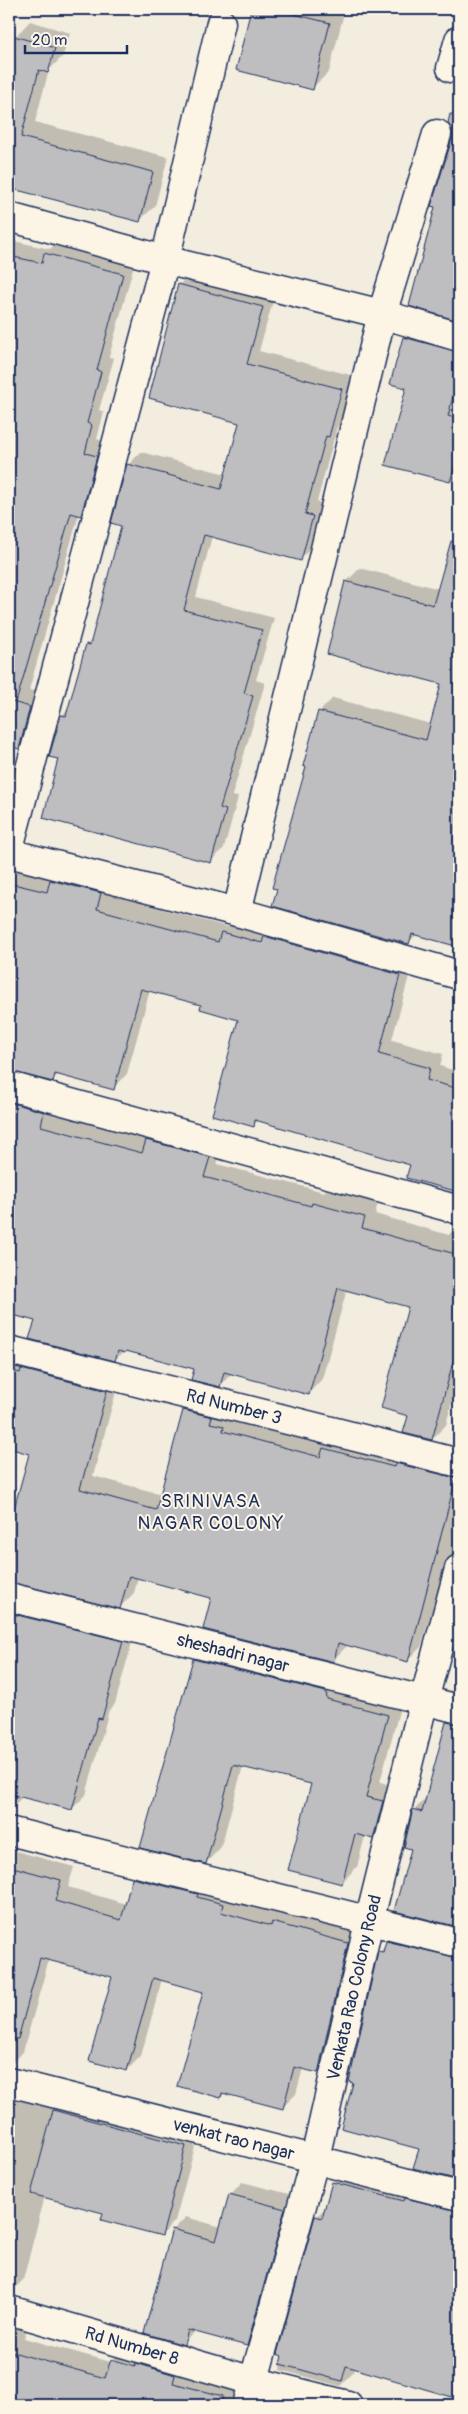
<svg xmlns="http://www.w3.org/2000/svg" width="468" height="2414" font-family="Pangolin,sans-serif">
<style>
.shadow{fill:#0003}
.building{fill:#bebec0;stroke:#1b2f5e}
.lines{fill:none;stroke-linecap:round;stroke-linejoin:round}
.street-casing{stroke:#1b2f5e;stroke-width:31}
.street{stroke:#fcf5e5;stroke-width:28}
.labels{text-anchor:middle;stroke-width:4;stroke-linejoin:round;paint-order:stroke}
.street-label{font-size:18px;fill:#1b2f5e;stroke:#fcf5e5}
.neighbourhood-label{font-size:19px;letter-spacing:1px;fill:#1b2f5e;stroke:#fcf5e5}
</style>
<rect width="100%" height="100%" fill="#f3ede0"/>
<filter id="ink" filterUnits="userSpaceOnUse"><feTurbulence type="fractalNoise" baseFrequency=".02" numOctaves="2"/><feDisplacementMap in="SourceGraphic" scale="10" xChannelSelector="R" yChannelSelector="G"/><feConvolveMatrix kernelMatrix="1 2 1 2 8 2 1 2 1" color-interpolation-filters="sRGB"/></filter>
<g filter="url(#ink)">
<path class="shadow" d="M252,9H345L329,72L312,88L237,69Z
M30,21L70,33L63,56L49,70L35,122L168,157L155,206L139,221L9,186V72L12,62L9,61V57L15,37Z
M459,146V320L410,305L447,158Z
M9,240L50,249L59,240L135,261L109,357L114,358L99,410L104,412L97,439L109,443L94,501L79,514L29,690L43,693L32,734L19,747L9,745Z
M192,272L275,294L259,351L354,376L342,423L337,427L317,502L325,504L313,546L300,559L212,536L196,597L274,618L256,680L265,683L232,796L238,797L224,848L211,861L60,758L62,715L71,706L87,644L93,639L123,525L128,465L141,452L226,474L241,422L179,285Z
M417,324L459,337V483L387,464L407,388L392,384L404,337Z
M459,549V945L417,934L408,943L308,766L319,712L333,698L431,724L442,683L346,582L360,568L439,589L446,562Z
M9,865L114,879L110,895L228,927L236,919L413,961L392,1040L443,1054L440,1066L459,1072V1190L411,1164L259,1120L253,1125L239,1019L202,1004L150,990L127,1074L113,1088L59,1074L52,1080L9,1070Z
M9,1078L223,1144L217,1164L324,1192L326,1190L378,1203L375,1214L449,1235L459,1222V1375L446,1425L432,1439L409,1415L410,1306L347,1289L322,1379L309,1393L232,1373L220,1386L195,1368L127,1350L115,1359L36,1320L9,1313Z
M9,1353L120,1377L93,1476L161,1494L184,1410L198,1397L459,1462V1553H457L444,1599L431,1613L421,1647L407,1661L348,1645L333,1660L213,1597L138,1577L134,1593L120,1607L9,1581V1532L30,1453L9,1447Z
M9,1590L136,1628L115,1704L109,1710L86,1795L72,1809L23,1796L9,1811Z
M209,1644L402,1700L380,1782L397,1787L388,1823L373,1838L365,1836L357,1867L342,1882L313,1784L243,1766L221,1847L206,1863L194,1660Z
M459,1710V1920L455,1925L412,1849L414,1810L427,1797L447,1722Z
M9,1849L74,1867L68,1887L126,1904L133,1878L147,1865L361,1929L332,2058L318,2072L303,2068L296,2094L282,2108L225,2093L221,2097L204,1991L162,1979L141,2056L127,2070L113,1976L49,1959L23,2052L9,2066Z
M401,1928L459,1949V2180L415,2167L420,2148L354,2082L380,1952Z
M9,2074L199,2132L175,2221L162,2235L104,2212L45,2196L23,2280L9,2294Z
M346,2169L459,2195V2398L355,2368L354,2372L340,2386L280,2370L316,2217L326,2207L333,2183Z
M242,2182L297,2196L259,2332L247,2345L196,2331L183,2343L173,2230L186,2217L221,2227L230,2195Z
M9,2302L30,2317L24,2338L111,2362L126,2346L246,2385L255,2405H9Z
M278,2393L345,2405H266Z"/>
<path class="building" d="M251,9H273L330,23L313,90L236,70Z
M14,36L55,48L48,73L39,70L21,137L153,172L140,222L9,188V52Z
M450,114L459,115V321L409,306L435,207L431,206L452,139V130L448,123Z
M44,253L123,274L97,370L101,372L87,423L92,425L85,453L97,456L81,516L71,513L17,699L9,697V256L42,263Z
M178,284L263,307L247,364L342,389L329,437L326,436L305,514L313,516L301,561L204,535L184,610L262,630L244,693L253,696L220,808L226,810L211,863L43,818L58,759L49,757L61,715L66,716L86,644L90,645L121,526L111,523L127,464L221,489L239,423L149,398Z
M403,337L459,352V373L448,416L459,419V451L450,482L385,465L406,388L390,384Z
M451,541L459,542V947L412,934L409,944L272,906L277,889L272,888L306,767L303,766L318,711L426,740L441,684L327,654L345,581L433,605Z
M9,701L30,707L19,749L9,746Z
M50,880L101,893L97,909L218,942L221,932L262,943L264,936L400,975L379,1054L430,1068L427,1080L459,1089V1192L406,1178L410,1165L255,1120L254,1127L212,1115L238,1020L200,1009L201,1005L141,989L114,1090L55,1074L53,1082L9,1071V883L47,892Z
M9,1102L44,1112L41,1126L142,1153L146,1140L210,1157L204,1177L311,1206L312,1203L365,1217L362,1228L459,1255V1340L432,1440L403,1433L408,1416L381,1408L408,1307L338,1288L309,1395L224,1372L220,1387L191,1380L194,1369L126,1351L125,1353L118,1351L115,1361L29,1339L35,1321L9,1314Z
M21,1369L107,1391L80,1489L156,1510L183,1410L212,1417L210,1423L224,1426L223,1431L320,1457L323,1448L394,1467L395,1463L456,1478L408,1662L338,1643L334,1662L203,1629L211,1598L129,1576L120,1609L9,1582V1527L29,1454L9,1448V1370L20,1373Z
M9,1613L123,1641L102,1719L98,1718L72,1810L9,1794Z
M193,1659L326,1692L327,1699L388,1715L366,1797L383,1801L373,1839L355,1834L342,1884L288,1870L311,1784L233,1765L206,1864L140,1848Z
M446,1722L459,1724V1927L394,1911L411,1849L404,1847L413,1809L422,1812Z
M9,1866L61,1880L55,1901L121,1920L132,1878L198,1894L197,1897L223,1904L221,1912L271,1926L272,1922L348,1943L318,2073L294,2067L283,2109L222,2093L221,2098L177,2086L203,1992L153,1978L127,2071L89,2061L112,1977L40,1958L18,2039L9,2038Z
M386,1941L459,1958V2180L413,2168L419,2149L341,2128L353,2083L349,2082L378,1951L383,1952Z
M53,2110L186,2146L162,2236L101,2220L103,2213L31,2194Z
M332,2182L404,2201L405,2198L459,2211V2399L346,2366L342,2381L280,2364L282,2356L277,2354L315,2216L322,2218Z
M229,2194L285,2209L247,2346L188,2330L184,2345L144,2333L172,2229L216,2241Z
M9,2351L105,2378L111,2359L135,2366L136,2363L175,2375L173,2383L223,2396L222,2405H9Z"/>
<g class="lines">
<g class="street-casing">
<g id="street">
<path d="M451,68L459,40"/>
<path d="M9,217L165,260L382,314L459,337"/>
<path d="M9,848L165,260L221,23"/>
<path d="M9,853L237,912L459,975"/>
<path d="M237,912L382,314L437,134"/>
<path d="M9,1086L459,1210"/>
<path id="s1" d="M9,1350L459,1463"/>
<path id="s2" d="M9,1597L459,1709"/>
<path d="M9,1831L459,1943"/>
<path id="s3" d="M9,2082L459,2196"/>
<path id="s4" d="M9,2310L253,2381L348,2405"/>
<path id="s5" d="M247,2405L315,2158L369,1922L424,1700L459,1569"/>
</g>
</g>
<use href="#street" class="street"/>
</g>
</g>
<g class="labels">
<g class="street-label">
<text dy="6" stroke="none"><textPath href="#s1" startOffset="232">Rd Number 3</textPath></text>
<text dy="6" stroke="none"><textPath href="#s2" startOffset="231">sheshadri nagar</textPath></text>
<text dy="6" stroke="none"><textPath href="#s5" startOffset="431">Venkata Rao Colony Road</textPath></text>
<text dy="6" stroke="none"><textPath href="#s3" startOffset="232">venkat rao nagar</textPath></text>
<text dy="6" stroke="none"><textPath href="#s4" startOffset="128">Rd Number 8</textPath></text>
</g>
<g class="neighbourhood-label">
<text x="211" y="1507">SRINIVASA<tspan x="211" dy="22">NAGAR COLONY</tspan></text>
</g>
</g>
<rect width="468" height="2414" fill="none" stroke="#fcf5e5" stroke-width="30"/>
<rect x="15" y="15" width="438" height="2384" fill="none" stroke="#1b2f5e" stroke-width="2" filter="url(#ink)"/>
<path d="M25 45v8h102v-8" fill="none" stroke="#1b2f5e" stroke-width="2.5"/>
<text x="32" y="45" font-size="15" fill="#1b2f5e" stroke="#fcf5e5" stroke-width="4" paint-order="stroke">20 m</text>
</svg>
